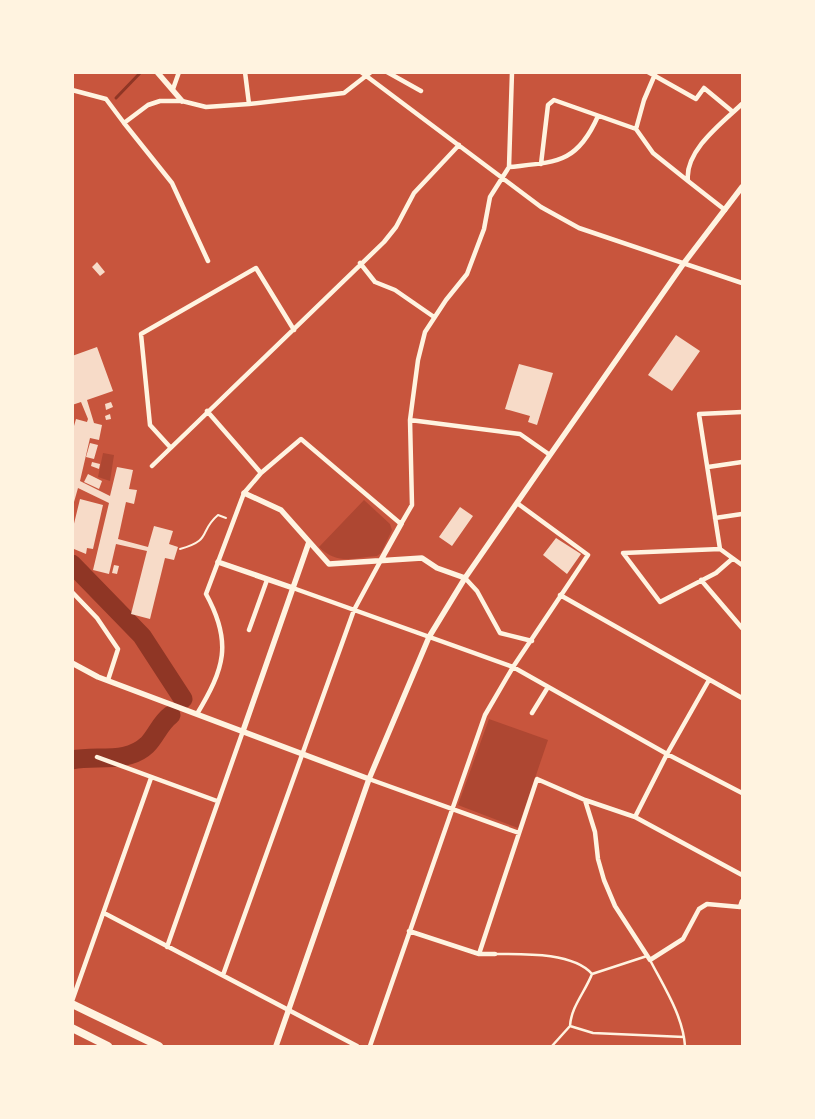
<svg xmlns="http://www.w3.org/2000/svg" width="815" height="1119" font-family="'Nunito Sans',sans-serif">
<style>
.green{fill:#ae4732}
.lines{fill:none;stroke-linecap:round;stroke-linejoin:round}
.stream{stroke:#8f3625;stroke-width:3}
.river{stroke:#8f3625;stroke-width:19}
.building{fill:#f7dbc8}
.path{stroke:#fff3e0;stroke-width:2}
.service{stroke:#fff3e0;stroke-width:2.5}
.minor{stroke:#fff3e0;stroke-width:4.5}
.tertiary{stroke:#fff3e0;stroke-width:5.5}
.trunk{stroke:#fff3e0;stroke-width:8}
</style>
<rect width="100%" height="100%" fill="#c8553d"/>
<path class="green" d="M103,453L114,455L110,481L98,477Z
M364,500L390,524L392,530L381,553L377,556C353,558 337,565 319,547Z
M489,719L548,740L518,828L458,805Z"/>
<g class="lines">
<path class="stream" d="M116,98L141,72"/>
<path class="river" d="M72,564L142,636L183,699
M72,760C97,755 127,764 147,745C156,736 160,723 171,715"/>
</g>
<path class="building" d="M97,262L105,272L100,276L92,267Z
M676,335L700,351L672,391L648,375Z
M97,347L113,391L87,400L94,423L102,425L99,440L90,438L80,481L110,496L117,467L133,470L129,489L137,490L134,504L126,502L118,539L148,547L154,526L173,531L169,544L178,547L174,560L165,558L150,619L131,614L147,551L116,544L109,574L93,570L109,503L78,488L72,509V433L76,419L87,422L88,419L81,402L72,405V356Z
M519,364L553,373L537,425L528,422L530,416L505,409Z
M111,402L113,407L106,410L105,404Z
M110,414L111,419L106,420L105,416Z
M90,443L98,445L94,459L86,457Z
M92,462L100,464L99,469L91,466Z
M88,474L102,481L99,489L84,482Z
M80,499L103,505L93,549L87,548L86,554L74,549V545L72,544V532Z
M460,507L473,516L452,546L439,537Z
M556,538L581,554L567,574L543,555Z
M114,565L119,566L117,574L112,573Z"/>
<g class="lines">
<path class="path" d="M180,549C213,540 198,532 218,515L226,518"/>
<path class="service" d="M495,954C522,954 573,952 592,974L647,956
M650,960C664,987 683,1016 685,1046
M570,1026C571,1007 585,992 592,974
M552,1046L570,1026L593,1033L684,1037"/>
<path class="minor" d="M245,72L249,104
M361,72L541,207L579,228L742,283
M387,72L421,91
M648,72L696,99L704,88L733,112
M173,89L179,72
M72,90L106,99L124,123L148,105L160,101H182L206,107L249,104L344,93L371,72
M124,123L172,183L208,261
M636,129L644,100L656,72
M541,164L548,105L554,100L636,129L653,153L688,181
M509,167C556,162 577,164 598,116
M725,210L688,181C684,151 723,122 742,104
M360,263L375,282L395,290L434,317
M207,411L261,473
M742,412L699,414L720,549L742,565
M410,420L520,434L550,455
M170,447L150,425L141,334L256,268L294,330
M152,466L384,242L396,227L414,193L459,145
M708,467L742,462
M715,518L742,514
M720,549L623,553L660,602L716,573L732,559
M465,578L477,591L500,633L532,641
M701,580L742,628
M293,588L513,667L667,754L742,793
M72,592L97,618L118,649L108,680
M560,595L742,698
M249,630L267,580
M532,713L548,687
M197,714C224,669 233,643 206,594L244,493L261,473L301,439L401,524L412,505L410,420L418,360L425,332L446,300L467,274L484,229L490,197L509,167L512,72
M97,757L217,801
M369,779L519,833
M585,800L595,832L598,859L604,880L615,906L650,960L683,939L699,909L707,904L740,907L742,901
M635,817L667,754L709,680
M104,913L357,1046
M409,931L479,954H495
M167,947L243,731
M479,954L537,779L585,800L635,817L742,875
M223,975L354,610L381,560
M72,1001L151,778
M370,1046L485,715L513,667L588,555L517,503"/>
<path class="tertiary" d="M157,72L182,101
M244,493L281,510L329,564L422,558L437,568L465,578
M381,560L401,524
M218,562L293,588
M72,663L98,677L369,779
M243,731L309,542
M276,1046L369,779L429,637L465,578L550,455L684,263L742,187"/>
<path class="trunk" d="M72,1004L159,1046
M72,1028L108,1046"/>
</g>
<rect width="815" height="1119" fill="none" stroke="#fff3e0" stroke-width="148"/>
</svg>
